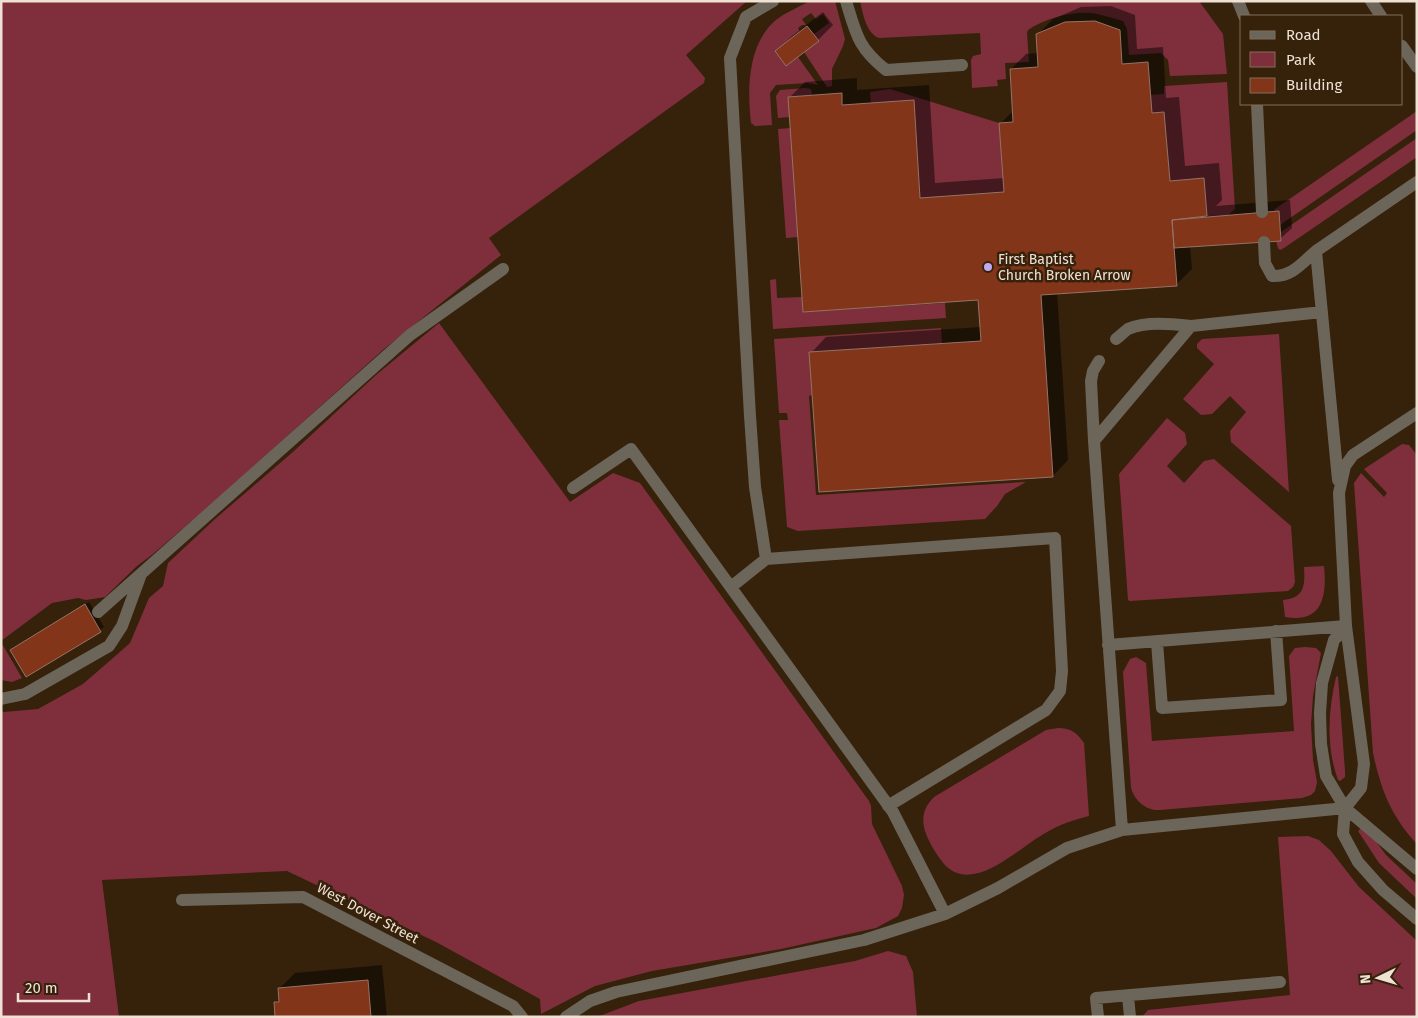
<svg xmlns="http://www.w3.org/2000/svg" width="1418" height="1018" font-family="'Fira Sans',sans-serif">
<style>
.green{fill:#7f2f3b}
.shadow{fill:#0007}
.building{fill:#833519;stroke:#967367}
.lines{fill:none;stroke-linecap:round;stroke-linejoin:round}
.service{stroke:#6b6659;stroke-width:12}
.minor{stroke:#6b6659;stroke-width:12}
.poi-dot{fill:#c1a8f3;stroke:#36210b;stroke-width:2}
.labels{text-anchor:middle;stroke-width:5;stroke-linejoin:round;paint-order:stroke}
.poi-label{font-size:14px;fill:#efe1d4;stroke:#36210b;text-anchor:start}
.street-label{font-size:14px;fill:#efe1d4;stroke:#36210b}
</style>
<rect width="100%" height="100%" fill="#36210b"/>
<path class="green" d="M1,1H747L686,55L705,78L704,83L489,238L501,255L384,349L223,494L153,554L137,566L105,597L86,600L78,598L52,603L1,641Z
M810,1H835L845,39L843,46L832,69V86L827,87L804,52L814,34L829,23L823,14L816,19L811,13L802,19L806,25H802L798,28L800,32L798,57L818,85L808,83L776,85L770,93L772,125L755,126L751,123C747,88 747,37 783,15C791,10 801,6 810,1Z
M860,1H1199L1223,34L1227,74L1170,76L1168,60L1161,53L1129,55L1127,29L1123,21C1113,18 1103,15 1092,13C1072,11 1045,18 1028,30L1027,33L1029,62L1005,63L1006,79L997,80L998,86L972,88L971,60L973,56L981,54L980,33L879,38C866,33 863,14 860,1Z
M1227,82L1235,209L1228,215L1207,216L1204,178L1170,181L1164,112L1152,113L1150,95L1164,94V86Z
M805,88L811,89L812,95L788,97L790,117L778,118L776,96L780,90Z
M890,89L999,123L1004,192L920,198L914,100L871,103L870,92Z
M1417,111V130L1280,225L1279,211H1274L1275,209Z
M791,128L798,237L786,238L778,129Z
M1417,138V157L1284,248L1280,250L1278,248L1276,241L1281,240V232Z
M776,279L777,298L802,297L803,312L945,303L946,318L773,329L770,280Z
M439,323L570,502L613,473L640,483L869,801L871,806L872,824L902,886L904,895L902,908L898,916L876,928L781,949L652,971L595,986L541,1014L540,999L436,942L287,871L102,880L119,1017H1V711L4,712L38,709L83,684L113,658L130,643L149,598L163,586L168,563L215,519L294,451L376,375Z
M941,328L942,343L809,352L812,395L809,396L816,495L1026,482L1005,494L997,506L985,519L798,531L787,527L779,420H788L787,413H779L774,339Z
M1279,334L1289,492L1231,442L1230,431L1246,412L1230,396L1212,414L1201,415L1183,399L1214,364L1197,348V344L1202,339Z
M1167,418L1185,433L1187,444L1167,466L1184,483L1204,461L1214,459L1291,526L1295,582L1293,587L1288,591L1130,601L1128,600L1119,474Z
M1402,444L1409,445L1417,455V844C1391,816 1381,790 1373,753L1354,483L1361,473L1384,497L1387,493L1364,469Z
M1324,566C1327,595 1323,624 1285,617L1283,600C1305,598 1305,585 1304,567Z
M1,642L22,678L12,682L1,680Z
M1305,647L1316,648L1321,653L1313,696L1311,724L1313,760L1317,782L1315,791L1311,795L1302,798L1160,810C1146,811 1135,801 1131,788L1123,672L1130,659L1136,657L1146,663L1152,741L1294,731L1289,656L1295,648Z
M1338,676L1345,771V777L1340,781L1338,780C1326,747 1328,711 1336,677Z
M1058,728C1071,728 1077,733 1084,743L1089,816C1074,820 1060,824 1047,832C1019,847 973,896 944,864C936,854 929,843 925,831C921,817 924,807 934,797L1046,730Z
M1361,828L1372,836L1386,855L1417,884V899L1379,863L1358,831Z
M1308,836L1319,840L1331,851L1359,887L1417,941V1017H1142L1148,1010L1290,995L1278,837Z
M888,951L906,956L913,972L917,1017H597L639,1001L855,961Z"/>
<path class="shadow" d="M1111,6L1135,15L1137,49L1163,47L1166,98L1179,97L1185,166L1219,163L1222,200L1216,206L1290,200L1292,228L1280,239L1190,246L1192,269L1176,285L1057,292L1068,460L1053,476L811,353L826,337L981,327L979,299L790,97L805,82L857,78V90L929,85L935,183L1004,178L1001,123L1014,110L1011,69L1026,54L1039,53L1038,34L1053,19L1081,7Z
M823,12L833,25L818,40L777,51L792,36Z
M89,602L104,627L26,675L11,650Z
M382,965L387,1017H276L275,1003L280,998L279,989L295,973Z"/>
<path class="building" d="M1095,21L1120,30L1122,64L1148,62L1152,113L1164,112L1170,181L1204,178L1207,216L1172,220L1177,286L1041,295L1053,477L819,492L809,352L981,341L978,300L803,312L788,97L842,93V105L914,100L920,198L1004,192L999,123L1013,122L1010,69L1038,67L1036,34L1065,22Z
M807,26L819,41L786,66L775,51Z
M1279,211L1281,241L1174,248L1172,220Z
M85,604L101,632L26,677L10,650Z
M368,980L371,1017H275L274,1002H279L278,988Z"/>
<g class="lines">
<path class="service" d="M773,1L746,17L730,58L750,416L755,487L766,559L1055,538L1062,671L1060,691L1046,710L888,806
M846,1C856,34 858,48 886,70L962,65
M1238,1L1244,16
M1371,1L1381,16
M1402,46L1417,67
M1257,104L1262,212
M1264,242L1265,263L1272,276C1292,277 1302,263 1316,251L1338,480
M1316,251L1417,182
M1116,339C1120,336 1124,332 1128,329C1145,321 1173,324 1191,326
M1417,413L1353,455L1345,466L1339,493L1346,626L1364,764L1361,788L1345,808L1343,834L1358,862L1383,890L1417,919
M1094,441L1091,381L1093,371L1099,361
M573,488L631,449L893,812L945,914
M731,587L766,559
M98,612L410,335L503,269
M1346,626L1334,640L1322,683L1320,713L1321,744L1326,776L1345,808L1417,869
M1157,642L1162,708L1281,700L1276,631
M1108,645L1346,626
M1,699L25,694L109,646L122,626L140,577
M1122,830L1094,441L1191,326L1322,312
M1128,996L1130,1017
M566,1017L590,1001L616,992L864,940L945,914L998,888L1067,848L1122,830L1345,808
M1098,1017L1096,998L1280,982"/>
<path class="minor" d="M182,900L303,897L513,1006L522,1017"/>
</g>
<circle class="poi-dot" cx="988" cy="267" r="5"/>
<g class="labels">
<g class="poi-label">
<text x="998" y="264">First Baptist<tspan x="998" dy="16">Church Broken Arrow</tspan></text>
</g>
<g class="street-label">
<text transform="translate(368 913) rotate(28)" y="5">West Dover Street</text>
</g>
</g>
<rect width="1418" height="1018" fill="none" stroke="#efe1d4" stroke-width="5"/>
<rect x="1240" y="15" width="162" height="90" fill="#36210b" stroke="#806e5b"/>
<rect x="1250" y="31" width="25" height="8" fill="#6b6659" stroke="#806e5b"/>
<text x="1286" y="40" font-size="15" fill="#efe1d4">Road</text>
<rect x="1250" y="52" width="25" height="15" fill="#7f2f3b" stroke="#806e5b"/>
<text x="1286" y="65" font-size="15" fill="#efe1d4">Park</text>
<rect x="1250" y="78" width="25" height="15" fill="#833519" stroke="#806e5b"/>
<text x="1286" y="90" font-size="15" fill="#efe1d4">Building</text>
<g transform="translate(1378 978) rotate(265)" stroke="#36210b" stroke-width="4" paint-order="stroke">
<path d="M0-4L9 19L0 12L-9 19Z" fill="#efe1d4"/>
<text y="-8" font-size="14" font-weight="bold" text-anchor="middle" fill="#efe1d4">N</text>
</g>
<path d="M18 993v8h71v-8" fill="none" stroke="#efe1d4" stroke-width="2.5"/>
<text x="25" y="993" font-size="15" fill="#efe1d4" stroke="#36210b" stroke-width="4" paint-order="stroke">20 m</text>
</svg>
